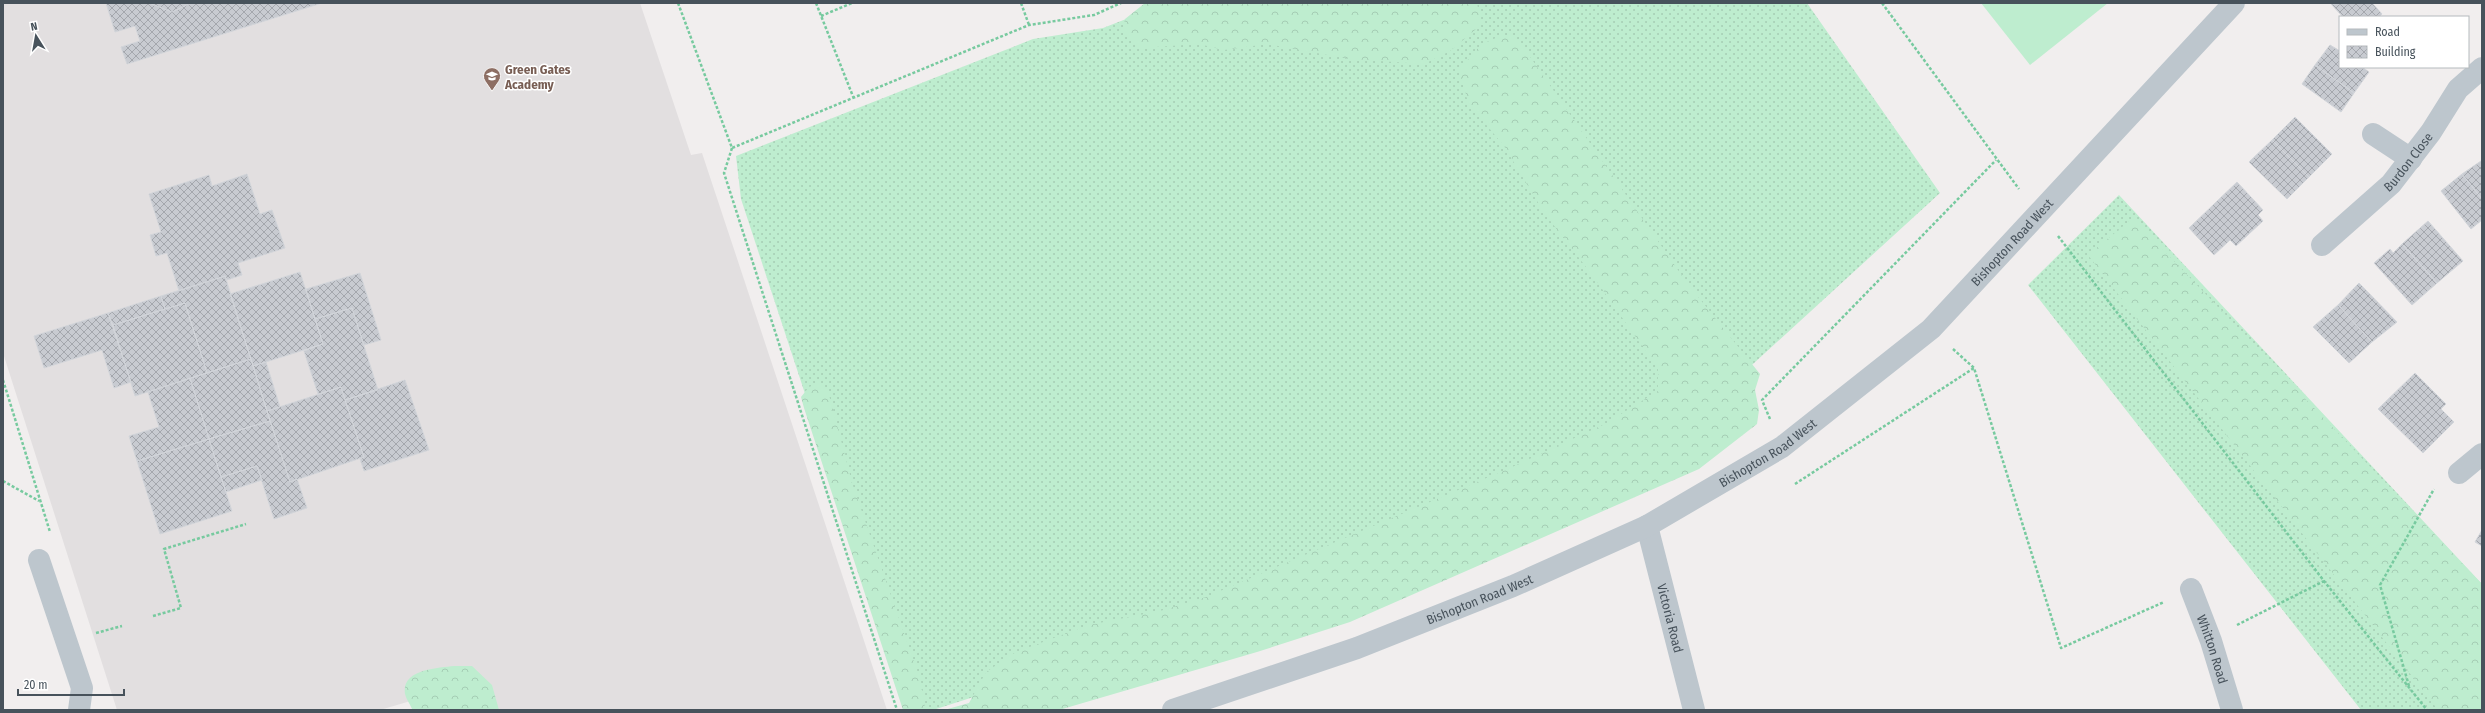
<svg xmlns="http://www.w3.org/2000/svg" width="2485" height="713" font-family="'Fira Sans Condensed',sans-serif">
<style>
.education{fill:#e2dfe0}
.grass{fill:url(#grass-dots)}
.forest{fill:url(#forest-crowns)}
.garden{fill:#beedcf}
.building{fill:url(#building-cross-hatch);stroke:#d2d5da}
.lines{fill:none;stroke-linecap:round;stroke-linejoin:round}
.path{stroke:#77ca9f;stroke-width:2.5;stroke-dasharray:3 2;stroke-linecap:butt}
.minor{stroke:#bdc6cd;stroke-width:22}
.labels{text-anchor:middle;stroke-width:3;stroke-linejoin:round;paint-order:stroke}
.education-label{font-size:13px;font-weight:bold;fill:#785e54;stroke:#fff;text-anchor:start}
.street-label{font-size:13px;fill:#47525b;stroke:#fff}
</style>
<defs>
<pattern id="grass-dots" width="8" height="8" patternUnits="userSpaceOnUse"><rect width="8" height="8" fill="#beedcf"/><path d="M2 2h.1M6 6h.1" fill="none" stroke="#a5cdb4" stroke-width="1.8" stroke-linecap="round"/></pattern>
<pattern id="forest-crowns" width="20" height="18" patternUnits="userSpaceOnUse"><rect width="20" height="18" fill="#beedcf"/><path d="M2 6a3 3 0 1 1 6 0M12 15a3 3 0 1 1 6 0" fill="none" stroke="#a5cdb4"/></pattern>
<pattern id="building-cross-hatch" width="8" height="8" patternUnits="userSpaceOnUse"><rect width="8" height="8" fill="#c8cbd1"/><path d="M0 0l8 8M0 8l8-8" fill="none" stroke="#a4a7ad"/></pattern>
</defs>
<rect width="100%" height="100%" fill="#f1eeee"/>
<path class="education" d="M3,3H640L691,155L702,153L887,710H455L448,690L380,710H117L3,353Z"/>
<path class="grass" d="M1167,3H1807L1940,193L1694,418L1384,566L933,710H909L741,199L736,156L1033,39L1103,28Z
M2119,195L2482,584V710H2361L2028,285Z"/>
<path class="forest" d="M1145,3H1477L1481,25L1450,51L1424,64L1350,59L1267,44L1224,50L1199,44L1140,48L1131,41L1123,28L1125,19Z
M1509,35L1524,48L1687,283L1760,374L1755,390L1759,410L1757,424L1699,469L1350,622L1257,652L1059,710H944L969,703L986,672L1016,652L1089,625L1160,611L1206,597L1510,468L1605,424L1658,391V369L1593,276L1545,214L1504,146L1468,103L1460,70C1476,49 1481,40 1509,35Z
M2133,218L2482,584V710H2438L2088,255Z
M819,383L828,391L853,486L921,682L925,707L923,710H903L804,408L801,397L809,387Z
M454,666H472L492,685L499,710L412,709C410,704 406,699 405,694C401,669 438,668 454,666Z"/>
<path class="garden" d="M1981,3H2108L2030,65Z"/>
<path class="building" d="M106,3H322L127,64L121,47L140,41L135,26L115,32Z
M149,3H191L172,12Z
M2372,3L2382,14L2379,17H2343L2331,4Z
M2330,45L2340,51V67H2362L2369,72L2354,93L2315,65Z
M2315,65L2354,93L2341,112L2302,84Z
M2295,117L2332,154L2309,177L2272,140Z
M2272,140L2309,177L2287,199L2249,162Z
M2481,161L2482,162V199L2462,174Z
M247,174L260,214L272,210L285,248L238,263L242,275L227,280L225,276L179,291L167,253L156,256L150,235L161,232L149,194L209,175L212,186Z
M2462,174L2482,199V220L2471,229L2441,191Z
M2237,182L2263,210L2258,215L2263,221L2236,246L2230,240L2214,255L2189,228Z
M2428,221L2463,261L2437,283L2402,244Z
M2402,244L2437,283L2412,305L2374,263L2390,249L2393,253Z
M300,272L323,344L253,366L230,294Z
M360,273L381,340L364,345L352,308L315,319L306,289Z
M225,276L251,359L207,373L185,303L165,309L161,296Z
M2359,283L2397,322L2372,342L2338,305Z
M161,296L165,309L113,325L108,313Z
M185,303L207,373L135,396L113,325Z
M2338,305L2372,342L2349,363L2313,327Z
M352,308L378,390L345,400L341,387L318,394L304,351L323,344L315,319Z
M108,313L131,382L114,388L102,350L44,368L34,336Z
M251,359L270,421L209,439L190,378Z
M266,362L280,407L267,411L253,366Z
M2415,373L2446,404L2441,409L2454,422L2423,453L2378,409Z
M190,378L209,439L137,461L129,436L159,427L148,392Z
M405,380L429,450L364,471L360,459L364,457L345,400Z
M341,387L364,457L290,482L267,411Z
M270,421L290,482L297,479L307,508L274,519L257,466L221,477L209,439Z
M209,439L232,511L160,534L137,461Z
M257,466L262,480L226,492L221,477Z
M2482,530V546L2475,542Z"/>
<g class="lines">
<path class="path" d="M678,3L732,148L1029,25L1094,15L1121,3
M816,3L854,99
M1021,3L1029,25
M1882,3L2019,189
M821,16L852,3
M732,148L724,173L897,710
M2058,236L2324,581L2427,710
M1953,349L1974,368L2061,648L2164,602
M3,380L50,532
M1770,419L1762,400L1996,160
M3,481L39,501
M1795,484L1974,368
M153,616L181,608L164,549L246,524
M2237,625L2324,581
M96,633L122,626
M2409,686L2380,585L2434,489"/>
<g class="minor">
<path d="M2373,134L2411,159"/>
<path id="s1" d="M2322,245L2391,184L2431,132L2458,89L2482,68"/>
<path d="M2459,473L2482,454"/>
<path id="s2" d="M1647,526L1694,710"/>
<path d="M39,560L82,688L79,710"/>
<path id="s3" d="M2191,589L2211,641L2232,710"/>
<path id="s4" d="M1173,710L1357,648L1513,586L1647,526L1782,447L1931,329L2234,3"/>
</g>
</g>
<defs>
<g id="school-pin" transform="scale(0.9)"><path d="M0 17L-7.5 6A9.5 9.5 0 1 1 7.5 6Z" fill="#8d6e63" stroke="#fff"/><path d="M0-5L7-2L0 1L-7-2ZM-4 1L0 2.5L4 1V4Q0 6-4 4Z" fill="#fff"/></g>
</defs>
<g fill-rule="evenodd">
<use href="#school-pin" x="492" y="76"/>
</g>
<g class="labels">
<g class="education-label">
<text x="505" y="74">Green Gates<tspan x="505" dy="15">Academy</tspan></text>
</g>
<g class="street-label">
<text dy="5" stroke="none"><textPath href="#s1" startOffset="120">Burdon Close</textPath></text>
<text dy="5" stroke="none"><textPath href="#s4" startOffset="974">Bishopton Road West</textPath></text>
<text dy="5" stroke="none"><textPath href="#s4" startOffset="650">Bishopton Road West</textPath></text>
<text dy="5" stroke="none"><textPath href="#s4" startOffset="326">Bishopton Road West</textPath></text>
<text dy="5" stroke="none"><textPath href="#s2" startOffset="95">Victoria Road</textPath></text>
<text dy="5" stroke="none"><textPath href="#s3" startOffset="64">Whitton Road</textPath></text>
</g>
</g>
<rect width="2485" height="713" fill="none" stroke="#47525b" stroke-width="8"/>
<rect x="2339" y="16" width="130" height="52" fill="#ffffff" stroke="#b5babd"/>
<rect x="2347" y="29" width="20" height="6" fill="#bdc6cd" stroke="#b5babd"/>
<text x="2375" y="36" font-size="12" fill="#47525b">Road</text>
<rect x="2347" y="46" width="20" height="12" fill="url(#building-cross-hatch)" stroke="#b5babd"/>
<text x="2375" y="56" font-size="12" fill="#47525b">Building</text>
<g transform="translate(36 36) rotate(349)" stroke="#ffffff" stroke-width="3" paint-order="stroke">
<path d="M0-3L7 15L0 10L-7 15Z" fill="#47525b"/>
<text y="-6" font-size="11" font-weight="bold" text-anchor="middle" fill="#47525b">N</text>
</g>
<path d="M18 689v6h106v-6" fill="none" stroke="#47525b" stroke-width="2"/>
<text x="24" y="689" font-size="12" fill="#47525b" stroke="#ffffff" stroke-width="3" paint-order="stroke">20 m</text>
</svg>
